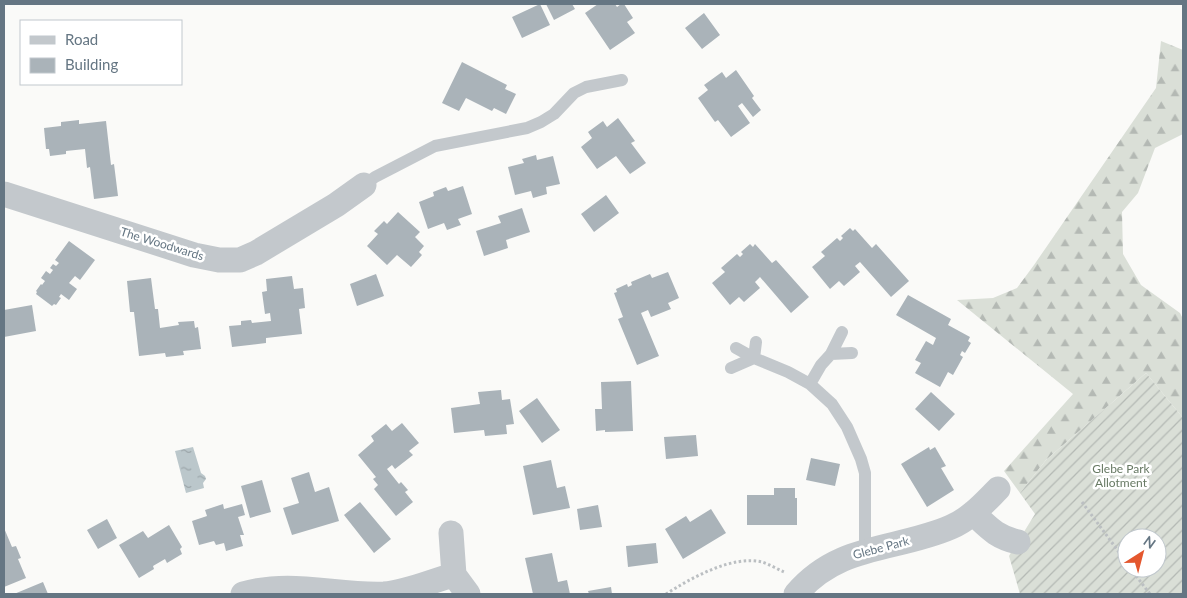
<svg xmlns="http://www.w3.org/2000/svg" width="1187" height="598" font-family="Lato,sans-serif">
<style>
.forest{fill:url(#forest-firs)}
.garden{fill:url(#garden-furrows);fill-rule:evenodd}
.water{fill:url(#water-ripples)}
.building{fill:#aab3b9}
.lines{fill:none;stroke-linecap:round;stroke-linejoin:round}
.path{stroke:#bbbfc2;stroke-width:3;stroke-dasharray:2.5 2.5;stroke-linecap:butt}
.lane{stroke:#c3c8cc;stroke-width:12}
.street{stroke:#c3c8cc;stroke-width:25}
.labels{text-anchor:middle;stroke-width:5;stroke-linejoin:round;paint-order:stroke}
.street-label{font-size:12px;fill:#657683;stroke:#fff}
.park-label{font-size:12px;fill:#687a64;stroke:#fff}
</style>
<defs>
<pattern id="forest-firs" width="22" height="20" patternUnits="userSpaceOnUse" patternTransform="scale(1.25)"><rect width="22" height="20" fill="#dadfd7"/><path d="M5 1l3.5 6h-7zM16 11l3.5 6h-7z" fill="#b4b9b4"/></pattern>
<pattern id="garden-furrows" width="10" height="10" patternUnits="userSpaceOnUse" patternTransform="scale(1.25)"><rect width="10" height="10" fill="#dadfd7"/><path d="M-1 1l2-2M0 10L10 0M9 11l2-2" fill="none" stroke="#b4b9b4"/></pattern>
<pattern id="water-ripples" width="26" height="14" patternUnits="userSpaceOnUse" patternTransform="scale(1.25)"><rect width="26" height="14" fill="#bbc7cb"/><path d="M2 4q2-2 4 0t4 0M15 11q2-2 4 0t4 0" fill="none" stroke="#9ca6aa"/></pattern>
</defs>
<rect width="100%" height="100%" fill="#fafaf8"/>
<path class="forest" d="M1161,41L1183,50V134L1155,148L1138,193L1122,212L1123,254L1141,285L1180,313L1183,319V418L1146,373L1046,460L1020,493L1004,471L1073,394L957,300L993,298L1017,288L1034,265L1156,88Z"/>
<path class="garden" d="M1146,373L1183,418V594H1020L1009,556L1035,514L1020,493L1046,460ZM1127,538H1157V568H1127Z"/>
<path class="water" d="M193,447L201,473L205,476L206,479L203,483L204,488L186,493L175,451Z"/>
<path class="building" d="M540,4L550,25L522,38L512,17Z
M546,4H572L575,9L554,20Z
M598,4H615L617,7L621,4H624L633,18L627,22L635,33L610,50L585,13Z
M704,13L720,35L702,49L685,28Z
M462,62L507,85L505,89L516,94L506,114L494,108L492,111L466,98L459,111L442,103Z
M736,70L754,96L752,98L761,110L753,117L742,103L738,106L750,123L731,137L718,120L715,122L698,98L708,90L704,85L722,72L726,78Z
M618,118L635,141L631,143L646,163L630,174L616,156L597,169L581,147L592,138L588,132L603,121L607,127Z
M79,120V124L106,121L111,165L114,164L118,196L94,199L90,167L87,168L85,149L66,151V154L50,156L49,149H46L44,128L61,126V122Z
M536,155L537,160L553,156L560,184L546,187L547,194L533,198L531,191L515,195L508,167L524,163L522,159Z
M463,186L472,214L458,219L461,225L447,230L444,223L428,229L419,202L434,196L433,192L446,187L448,191Z
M606,195L619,213L594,232L581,214Z
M522,208L530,232L506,240L508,248L484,256L476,231L501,223L498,216Z
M398,212L420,232L415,237L424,246L419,252L422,255L411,267L397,255L387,265L367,246L378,234L374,231L384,221L387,224Z
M850,228L853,231L855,229L872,248L876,244L909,281L891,297L860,262L855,266L860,272L844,286L839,281L830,289L812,267L825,256L821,252L837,238L840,241L843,238L841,236Z
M69,241L95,260L80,280L75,276L69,283L77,289L69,300L61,294L59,297L61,298L56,305L54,304L52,306L36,294L37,292L36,291L41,284L42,285L45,281L41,278L46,271L50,274L53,270L50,268L53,264L56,266L59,263L55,260Z
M750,244L753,247L755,244L772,263L776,260L809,297L791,313L760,277L755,282L760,288L744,302L739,297L730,305L712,283L725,272L721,268L737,254L740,257L743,254L741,252Z
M668,272L679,298L668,303L671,309L651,317L648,310L641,313L659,356L637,365L618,319L623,317L614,293L617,292L616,289L627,284L628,287L632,285L631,282L650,274L652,278Z
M376,274L384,296L357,306L350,284Z
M292,276L294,289L303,288L305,308L299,309L302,334L266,338V343L232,347L229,326L241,325V321L251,320L252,323L271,321L270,313L265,314L262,292L267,291L266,279Z
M151,278L155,309H158L160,328L179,325L178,322L194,321L195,328L198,327L201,349L183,351L184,355L166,357L165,353L139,356L134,312H130L127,281Z
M908,295L951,319L948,325L970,337L968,341L971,343L965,353L962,351L960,355L963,357L953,375L948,372L940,387L915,373L921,363L915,360L926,341L933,345L936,338L896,315Z
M32,305L36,331L4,337V310Z
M631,381L633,431L605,432V430L596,431L595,409H602L601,382Z
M501,390L502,400L510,399L514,424L506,425L507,434L485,436L484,430L454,433L451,408L480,404L478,392Z
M931,392L955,414L939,431L915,409Z
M537,398L560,430L542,443L519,411Z
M402,423L419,443L409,451L413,455L395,469L392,465L387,469L399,484L401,482L408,490L405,492L413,502L396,516L374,489L378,485L373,479L376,477L358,455L374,441L371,436L386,424L392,431Z
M696,435L698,456L666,459L664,437Z
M929,447L930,450L935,447L946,466L941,468L954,490L927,507L901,464Z
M811,458L840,464L835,486L806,480Z
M551,460L557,488L565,486L570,508L533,515L523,466Z
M309,472L315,492L329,487L339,521L292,535L283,508L299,503L291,478Z
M262,480L271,512L250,518L241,486Z
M774,488H795V498H797V525H747V495H774Z
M360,502L391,539L374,553L344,515Z
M223,504L224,509L242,504L245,515L238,517L244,535H240L243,546L226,551L224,543L216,545L214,541L199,545L192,521L207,516L205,510Z
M598,505L602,527L580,530L577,509Z
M711,509L726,533L683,559L665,529L686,516L690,522Z
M107,519L117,538L98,549L87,530Z
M169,525L182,547L180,549L182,554L167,563L165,559L153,566L154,569L139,578L119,545L143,531L148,538Z
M4,528L12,547L16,546L21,558L18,559L26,578L4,587Z
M656,543L658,563L628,567L626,546Z
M552,553L558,582L567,580L570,594H533L525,558Z
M43,582L48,594H14Z
M611,587L612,594H589L588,591Z"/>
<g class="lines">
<path class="path" d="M1082,502L1127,563
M1130,568L1150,594
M666,594C691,578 732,555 762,562C769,564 777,569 784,572"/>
<path class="lane" d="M364,185L375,177L435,146L527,128L541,122L554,114L574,93L586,87L622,80
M736,348L754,358L788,372L810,384L832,404L847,427L861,459L865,473V551
M831,354L852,353
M754,358L756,342
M731,368L754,358
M810,384L821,365L831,354L842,332"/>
<path class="street" d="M4,194L194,255L219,260H240L256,253L336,205L364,185
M973,513C989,528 996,537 1018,542
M451,533L454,575
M243,594C292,580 336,596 384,594C408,592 431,581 454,575L468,594
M796,594C839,543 896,551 951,527C970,519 984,503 998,489"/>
</g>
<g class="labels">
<g class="street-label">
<text transform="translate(162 244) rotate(17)" y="4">The Woodwards</text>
<text transform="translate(881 548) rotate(-15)" y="4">Glebe Park</text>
</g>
<g class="park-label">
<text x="1121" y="473">Glebe Park<tspan x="1121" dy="14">Allotment</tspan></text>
</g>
</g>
<rect width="1187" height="598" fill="none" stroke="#657683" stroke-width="10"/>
<rect x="20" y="20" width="162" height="65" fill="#ffffff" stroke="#c1c8cd"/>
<rect x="30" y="36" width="25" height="8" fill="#c3c8cc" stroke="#c1c8cd"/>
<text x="65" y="45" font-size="15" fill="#657683">Road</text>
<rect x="30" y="58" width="25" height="15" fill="#aab3b9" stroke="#c1c8cd"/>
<text x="65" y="70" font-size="15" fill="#657683">Building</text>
<g transform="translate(1142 553) rotate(36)"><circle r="24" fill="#ffffff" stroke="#c1c8cd"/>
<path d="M0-4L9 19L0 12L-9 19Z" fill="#e4572e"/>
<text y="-8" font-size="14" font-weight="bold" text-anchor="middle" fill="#657683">N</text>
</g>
</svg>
